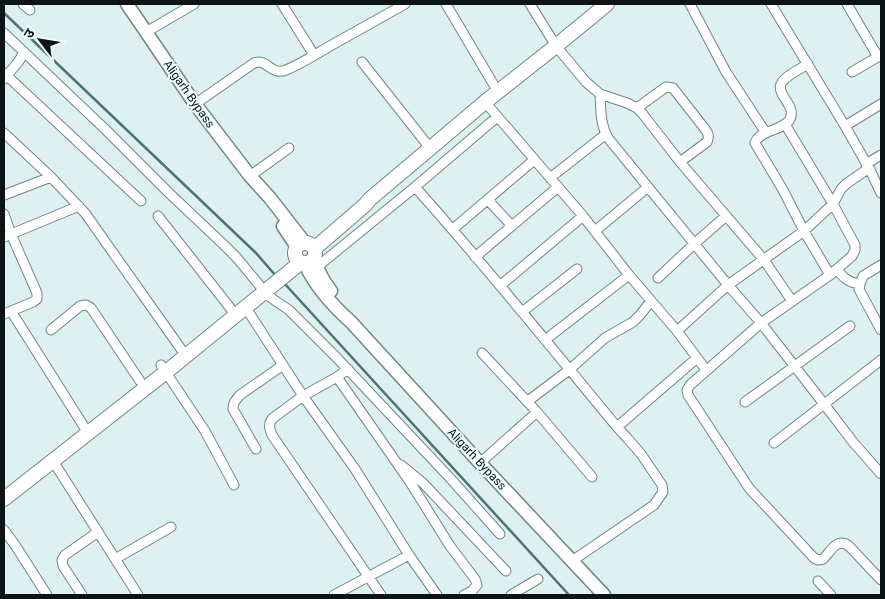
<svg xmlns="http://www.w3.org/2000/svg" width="885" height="599" font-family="Roboto,'Noto Sans Devanagari',sans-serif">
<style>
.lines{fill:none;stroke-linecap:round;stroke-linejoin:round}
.stream{stroke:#4d7476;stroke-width:2.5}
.street-casing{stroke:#738586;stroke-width:11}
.secondary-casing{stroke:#738586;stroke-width:15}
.primary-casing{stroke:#738586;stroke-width:16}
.street{stroke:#fff;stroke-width:9}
.secondary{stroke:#fff;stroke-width:12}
.primary{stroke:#fff;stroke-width:14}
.labels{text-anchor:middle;stroke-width:4;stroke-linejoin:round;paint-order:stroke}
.street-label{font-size:12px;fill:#0d1415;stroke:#eefefe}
</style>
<rect width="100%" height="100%" fill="#ddf1f2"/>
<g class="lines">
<path class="stream" d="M4,13L256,253L276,276
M284,283L569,595"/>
<g class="street-casing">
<path id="street" d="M23,4L30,10
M282,4L314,55
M446,4L498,92
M530,4L556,46L586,82L600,94L627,103L637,108L642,113L680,162L764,260L792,301
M690,4L726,72L766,133
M771,4L845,126L869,168L881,193
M847,4L878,57
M146,32L194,4
M4,33L106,130L168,192L224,245L237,258L260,286
M362,62L430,148
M808,64C800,69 788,74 782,82C774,94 797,105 790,119C783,131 759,130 755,143L783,190L804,231L830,275
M852,72L881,55
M4,73L141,201
M4,79L19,61L24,52
M600,94C601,110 600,124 608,138L728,285L761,323L824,404L853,442L881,474
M485,102L583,216L629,275L677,331
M195,104L254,63C268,58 270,76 286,70C301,64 316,54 330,46C355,32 380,18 405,4
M637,108L666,87L673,88L705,129C709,134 709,137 707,142L680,162
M785,124L833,204L855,245V250L852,256L830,275L761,323L690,385L687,390L688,395L749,488L814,558L818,560L823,559C831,551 837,537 849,546L881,580
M845,126L881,104
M4,133L51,177
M866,164L881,155
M250,176L289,148
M550,178L606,134
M415,187C485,265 550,346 617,427L628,439L641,454L662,485L663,492L654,505L572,561
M4,195L51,177L85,213L181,349
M488,200L512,226
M4,214L11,234L37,293V299L33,302L4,314
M158,216L231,309
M453,229L534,160
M595,231L648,187
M4,237L79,206
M475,257L558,187
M317,267L415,187L497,117
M837,270C844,278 849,283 860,284L863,276L881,265
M658,278L694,244L726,216
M860,284L859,289L861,293L881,330
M501,285L583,216
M264,293L289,310L337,358L450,478L500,534
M246,308L303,396L355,469L409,555L437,595
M11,311L88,433
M522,312L577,269
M51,330L80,306L86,305L91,308L140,381
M545,340L629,275
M482,353L537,412L592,477
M161,365L205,431L234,485
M348,369L337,377L303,396L273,418C268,423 269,428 272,435L381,595
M706,370L677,331L728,285L804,231L833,204L841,189L846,184L869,168
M337,377L410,482L450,546L475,579L477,585L472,591L464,595
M528,401L569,370L605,338L633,322L640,315L651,301
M745,402L850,326
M617,427L697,358
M774,443L881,360
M256,449L233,409C233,402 236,400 240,395L283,365
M53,461L138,595
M480,463L537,412
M401,465L423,483L506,571
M4,530L15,545L47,595
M115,559L171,527
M818,581L831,595
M82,595L63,566L62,560L65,555L98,532
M334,595L409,555
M511,595L538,579"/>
</g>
<g class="secondary-casing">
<path id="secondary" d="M127,4L195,104L250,176L270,198L305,243
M283,226L297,247
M313,260L324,281L331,291
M305,264C315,286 333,306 351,322L480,463L604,595"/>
</g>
<g class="primary-casing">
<path id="primary" d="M295 253a10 10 0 1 1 20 0a10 10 0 1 1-20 0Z
M314,249L365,205L370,199L485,102L556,46L607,4
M4,499L166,372L300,263"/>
</g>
<use href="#street" class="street"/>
<use href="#secondary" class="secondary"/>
<use href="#primary" class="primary"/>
</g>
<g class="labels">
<g class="street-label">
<text transform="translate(189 94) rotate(55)" y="4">Aligarh Bypass</text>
<text transform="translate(477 459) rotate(47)" y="4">Aligarh Bypass</text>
</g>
</g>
<rect width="885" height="599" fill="none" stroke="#0d1415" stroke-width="10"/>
<g transform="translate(40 40) rotate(301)" stroke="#eefefe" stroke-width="4" paint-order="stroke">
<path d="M0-4L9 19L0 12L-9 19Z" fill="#0d1415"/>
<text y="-8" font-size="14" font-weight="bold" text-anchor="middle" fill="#0d1415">उ</text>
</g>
</svg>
